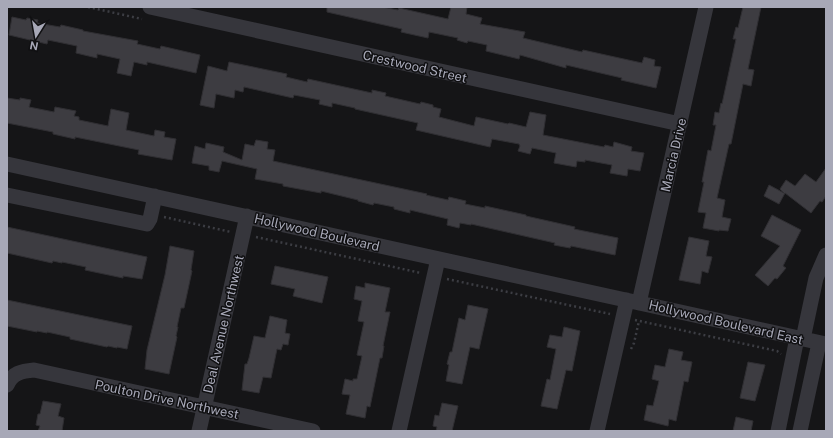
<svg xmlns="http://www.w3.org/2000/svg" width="833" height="438" font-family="'Public Sans',sans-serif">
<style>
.building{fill:#3d3c41;stroke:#302f33}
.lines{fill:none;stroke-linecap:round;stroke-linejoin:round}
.path{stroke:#3c3d43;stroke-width:2.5;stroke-dasharray:2 3;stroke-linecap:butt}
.minor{stroke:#36363c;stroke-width:15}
.labels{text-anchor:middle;stroke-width:3;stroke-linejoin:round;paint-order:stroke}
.street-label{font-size:13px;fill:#a7a8b7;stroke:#101012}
</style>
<rect width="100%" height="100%" fill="#151517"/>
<path class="building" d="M327,7H382L398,10L399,8L448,19L451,7H467L466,14L482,18L480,24L525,32L523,38L582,52L583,50L642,63L644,57L655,60L654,66L661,67L656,88L621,80L622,78L566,65V68L520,55L519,59L486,51L487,45L468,41L467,43L457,40L458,38L429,32L428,38L401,32L402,29L327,12Z
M743,7H761L748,69L754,70L751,86L743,84L731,144H729L717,198L725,200L722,217L731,219L728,231L719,230V231L703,228L706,213L698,212L704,182H702L708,150L711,151L716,125H713L715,112L719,113L721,103L722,104L736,39H733L736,27L738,28Z
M12,17L26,20L27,18L38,20L37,23L60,27L61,25L83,30V31L138,41L137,44L160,49L161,46L200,55L196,73L147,62V65L134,62L131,76L117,73L120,59L97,54V58L76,53L77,46L48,40L47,44L9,35Z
M229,62L287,74L286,77L307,82L308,79L372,93V90L386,93L385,96L420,104L421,102L433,105V107L441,109L439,117L474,126L476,117L508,124L509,123L526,127L530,112L546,115L543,135L604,147L605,145L613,147L614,142L632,147L631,151L644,153L640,171L628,169L627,176L610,173L612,165L585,160V162L577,161L576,167L554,163L556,153L532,148L530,154L518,151L520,146L519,144L492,139L490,147L416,130L418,123L355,109V108L332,103V107L319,104L320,100L294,95L293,98L244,87L243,92L235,90L234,98L216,94L214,108L200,105L208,66L227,71Z
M7,98L20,100V98L31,100L29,107L54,112L55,107L76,111L74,116L79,117V120L108,126L111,109L129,113L126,130L154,136L155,130L165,132L164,137L176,139L172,160L138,154L139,150L75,137V139L53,134V132L7,123Z
M256,140L268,142L267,149L275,150L273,161L427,194L426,195L448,200L449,197L466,201L465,204L485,208V206L526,215V216L575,227L574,229L618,238L615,255L571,246L570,248L554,245L555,243L471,224V225L460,223L459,228L447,225L448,219L410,210V213L394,209V207L374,203L373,205L358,201V200L321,191V193L283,186V184L255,179L257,169L222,161L219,172L209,170V166L192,163L195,146L205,149L206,143L224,147L223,152L242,160L245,144L254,146Z
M826,168V196L822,202L820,201L811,213L785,193L779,204L764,196L769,185L784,193L780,189L786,180L795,186L805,174L816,182Z
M772,215L801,230L783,266L786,268L777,279L775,278L768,286L755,275L780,246L761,236Z
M7,227L147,257L142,279L123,276V278L85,270L86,267L62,262V263L53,261L52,263L7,253Z
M689,237L709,241L706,256L712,257L708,273L702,271L700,284L679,280Z
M170,246L194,251L191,270L192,271L184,308H181L177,327H178L176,336L177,337L169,374L145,369L147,350L165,275Z
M275,266L328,277L322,303L293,296L295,289L271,284Z
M365,283L390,288L385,312H390L383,346H384L382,358H380L370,407L367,406L365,418L346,414L350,395L342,394L345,379L353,381V379H357L362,356L357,355L364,322L358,321L362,301L354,299L356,286L365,288Z
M7,300L132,326L127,349L117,347V348L108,346L107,347L70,339V337L47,332V333L37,331V332L7,326Z
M468,305L488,309L479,349L470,347L462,384L446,381L449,365L447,364L450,352H452L459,318L465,320Z
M270,316L287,320L285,333L290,334L288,345L283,344L281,350L277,349L271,378L263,377L259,393L242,390L245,364H247L249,358L254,336L265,338Z
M564,327L580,331L572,371L566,370L557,409L541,406L547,379L550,380L556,349L547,347L550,335L562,337Z
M669,349L683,352L681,360L692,362L688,382L684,381L676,421L669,419L668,426L644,420L647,405L653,406L659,381L652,379L655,365L665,367Z
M748,362L765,365L755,401L740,398Z
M43,401L61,404L58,416L64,418L62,431H38L40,426L36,425L38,414H40Z
M442,403L458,406L452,431H436L437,427L433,426L435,415L439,416Z
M736,417L753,421L751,431H733Z"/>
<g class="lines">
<path class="path" d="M88,7L142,19
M164,217L231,232
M256,237L421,273
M447,279L610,314
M635,320L777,351L781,354
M631,349L634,343L639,321"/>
<path class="minor" d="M150,7L680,124
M7,164L826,344
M7,195L147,224L150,219L155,196
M639,303L706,7
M803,339L816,278L826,255
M7,385C12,373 22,371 34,370L313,431
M199,431L247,216
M399,431L438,259
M597,431L627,300
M778,431L797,338
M800,431L819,343"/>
</g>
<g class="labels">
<g class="street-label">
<text transform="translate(415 66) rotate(13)" y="5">Crestwood Street</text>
<text transform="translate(673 155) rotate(-77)" y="5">Marcia Drive</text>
<text transform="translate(317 232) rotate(13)" y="5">Hollywood Boulevard</text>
<text transform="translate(726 322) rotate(13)" y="5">Hollywood Boulevard East</text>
<text transform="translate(223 324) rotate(-77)" y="5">Deal Avenue Northwest</text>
<text transform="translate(167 399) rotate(12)" y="5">Poulton Drive Northwest</text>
</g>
</g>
<rect width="833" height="438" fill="none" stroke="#a7a8b7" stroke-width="16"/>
<g transform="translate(36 36) rotate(191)" stroke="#101012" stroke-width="3" paint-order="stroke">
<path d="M0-3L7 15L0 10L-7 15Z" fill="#a7a8b7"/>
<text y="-6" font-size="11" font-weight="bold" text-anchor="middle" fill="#a7a8b7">N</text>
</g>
</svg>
